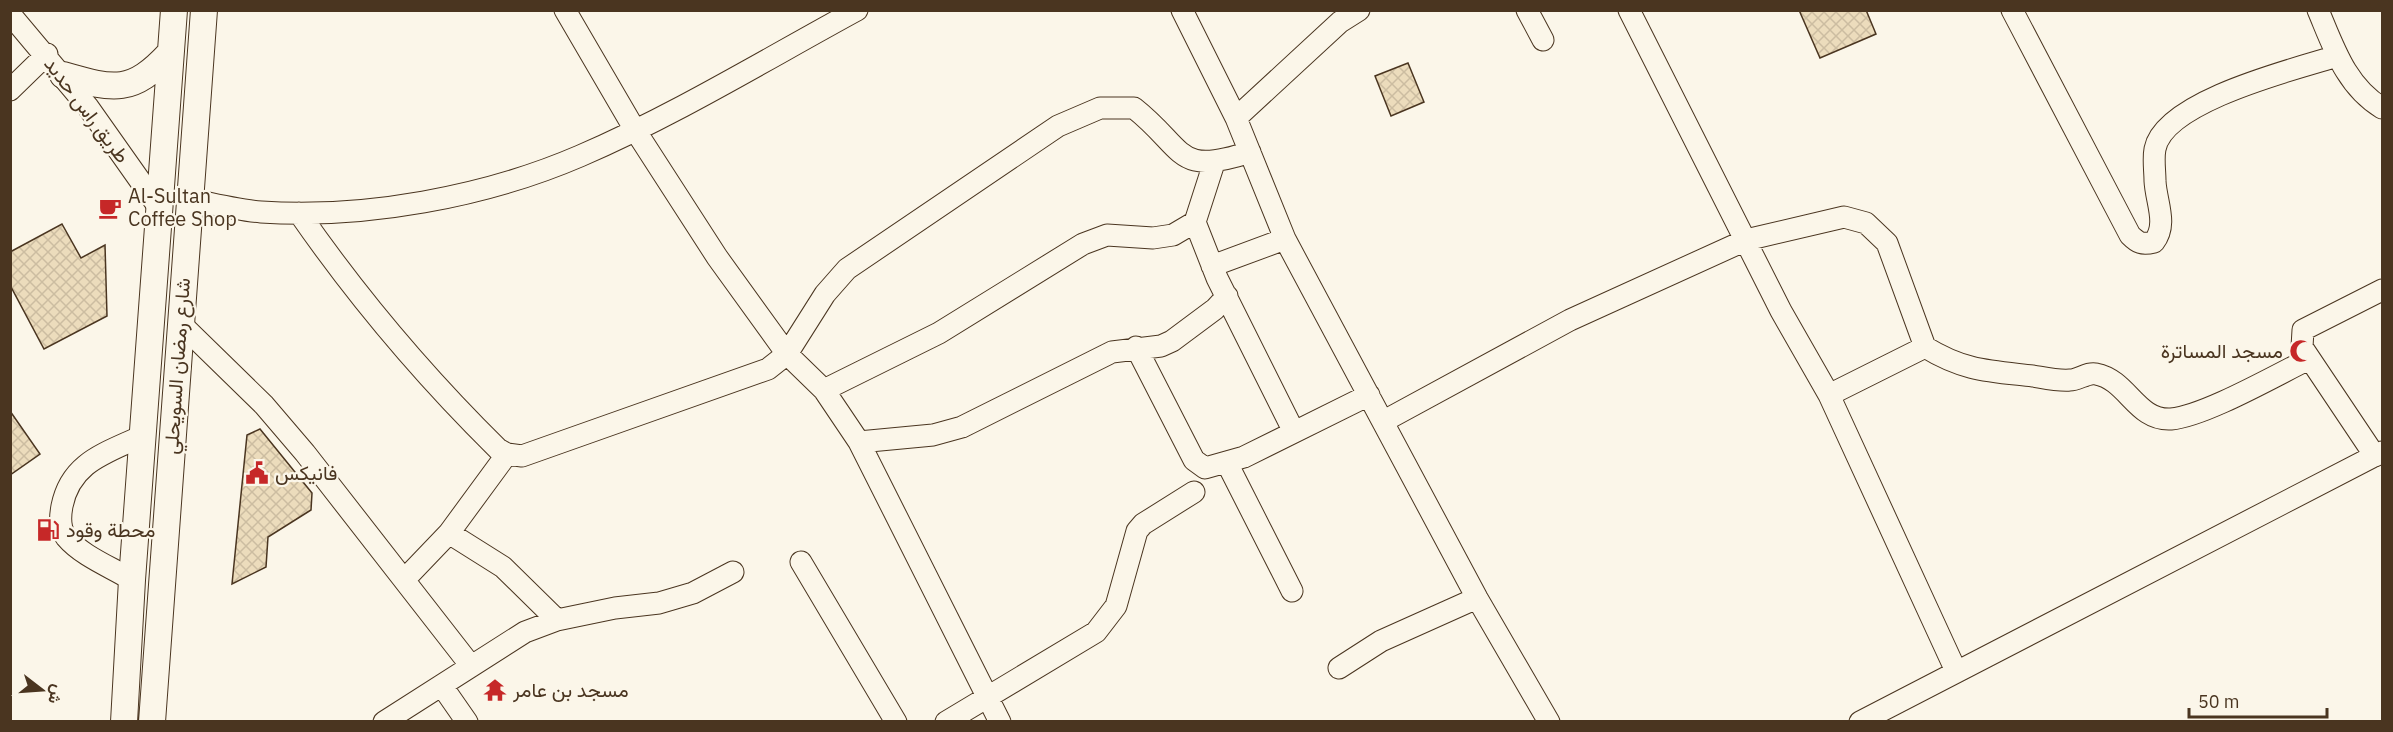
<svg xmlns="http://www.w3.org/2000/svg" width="2393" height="732" font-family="'IBM Plex Sans',Vazirmatn,sans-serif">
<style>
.building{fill:url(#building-cross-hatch);stroke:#4a3520;stroke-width:1.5}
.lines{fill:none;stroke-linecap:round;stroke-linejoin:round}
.minor-casing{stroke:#4a3520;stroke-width:23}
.major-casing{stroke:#4a3520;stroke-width:28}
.minor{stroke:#fbf6e9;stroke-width:21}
.major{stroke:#fbf6e9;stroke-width:26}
.labels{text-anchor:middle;stroke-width:4.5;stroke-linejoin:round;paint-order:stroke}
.street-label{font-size:20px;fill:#4a3520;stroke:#fbf6e9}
.poi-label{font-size:20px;fill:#4a3520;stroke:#fbf6e9;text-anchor:start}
</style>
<defs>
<pattern id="building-cross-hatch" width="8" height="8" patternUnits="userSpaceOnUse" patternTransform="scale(1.5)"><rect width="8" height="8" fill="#ecdcbc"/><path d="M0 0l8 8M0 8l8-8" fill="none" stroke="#ccbda1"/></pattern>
</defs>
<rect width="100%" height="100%" fill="#fbf6e9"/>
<path class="building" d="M1799,10H1866L1876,34L1820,58Z
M1408,63L1424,102L1391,116L1375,76Z
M62,224L81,258L105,245L107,316L44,349L10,285V252Z
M10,411L40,454L10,475Z
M260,429L312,493L311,510L268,537L266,567L232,584L247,435Z"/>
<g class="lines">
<g class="minor-casing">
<path id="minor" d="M565,10L635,130L717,257L787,354L824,390L859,442L1000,722
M1182,10L1236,118L1285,239L1477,598L1549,722
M1527,10L1543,40
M1629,10L1781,311L1829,395L1956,671
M2012,10L2130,235C2138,243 2142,245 2154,242C2168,224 2156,202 2155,181C2155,171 2153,159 2155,149C2164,101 2295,69 2337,56
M2318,10C2334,48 2346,86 2382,108
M10,14L88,107L160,209
M10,90L47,54
M1236,118L1340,22L1359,10
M1214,163L1195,222L1217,278L1294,432
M190,199C213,204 237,210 261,212C364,219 485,197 580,156C675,115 765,60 857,10
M299,213C358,298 424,376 498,449L507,454L522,456L768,369L787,354L825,294L847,269L1058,126L1100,108H1134C1186,149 1175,177 1250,152
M1212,266L1285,239
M180,323L264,405L305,453L471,666
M1136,347L1194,460L1205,468L1244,457L1369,395
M824,390L939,333L1083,244L1107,235L1153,238L1173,235L1195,222
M1829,395L1925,347C1964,371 1989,371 2033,376C2045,378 2058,381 2070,380C2078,380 2088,372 2096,374C2128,380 2136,421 2171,419C2205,416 2276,375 2309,359
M1384,421L1570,320L1746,240L1844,217L1866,223L1887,243L1925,347
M859,442L933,435L962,427L1112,352L1161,346L1172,341L1215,309L1227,296
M2375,456L2302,347L2303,330L2382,290
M1227,463L1292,591
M449,533L503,567L557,620
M801,562L896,722
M132,580C111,567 82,556 66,537C59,528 60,517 62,506C71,461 107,453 144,435
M404,580L449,533L507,454
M1339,668L1381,641L1477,598
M442,686L467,722
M384,722L525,632L557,620L615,608L659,603L693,593L733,572
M946,722L1096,632L1116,606L1137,531L1143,524L1194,492
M1860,722L2382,452"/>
</g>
<g class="major-casing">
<path id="major" d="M63,75C115,90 132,94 170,53
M124,722L132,580L174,10
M152,722L204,10"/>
</g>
<use href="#minor" class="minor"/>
<use href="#major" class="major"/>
</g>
<defs>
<g id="cafe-bare" transform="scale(1.8)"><path d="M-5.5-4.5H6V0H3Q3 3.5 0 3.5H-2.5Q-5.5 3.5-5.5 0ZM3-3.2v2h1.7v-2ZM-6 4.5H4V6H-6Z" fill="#c62828" stroke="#fbf6e9" stroke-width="2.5" paint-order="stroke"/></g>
<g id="mosque-bare" transform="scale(1.8)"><path d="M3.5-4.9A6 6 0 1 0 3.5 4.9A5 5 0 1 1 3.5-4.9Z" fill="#c62828" stroke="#fbf6e9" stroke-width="2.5" paint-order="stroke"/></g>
<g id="civic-bare" transform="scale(1.8)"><path d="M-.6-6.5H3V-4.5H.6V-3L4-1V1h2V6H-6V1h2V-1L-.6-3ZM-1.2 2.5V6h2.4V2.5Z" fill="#c62828" stroke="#fbf6e9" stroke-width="2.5" paint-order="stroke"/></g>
<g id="fuel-bare" transform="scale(1.8)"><path d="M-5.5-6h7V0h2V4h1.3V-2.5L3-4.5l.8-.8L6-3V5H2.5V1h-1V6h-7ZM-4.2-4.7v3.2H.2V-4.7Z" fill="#c62828" stroke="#fbf6e9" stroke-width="2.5" paint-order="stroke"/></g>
<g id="temple-bare" transform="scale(1.8)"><path d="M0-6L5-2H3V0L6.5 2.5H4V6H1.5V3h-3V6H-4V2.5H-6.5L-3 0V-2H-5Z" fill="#c62828" stroke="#fbf6e9" stroke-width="2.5" paint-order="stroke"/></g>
</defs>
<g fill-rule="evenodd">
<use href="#cafe-bare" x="110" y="208"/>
<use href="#mosque-bare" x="2301" y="351"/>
<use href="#civic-bare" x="257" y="473"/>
<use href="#fuel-bare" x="48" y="530"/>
<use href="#temple-bare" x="495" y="690"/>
</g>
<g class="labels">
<g class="street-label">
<text transform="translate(87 110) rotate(53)" y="7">طريق راس حديد</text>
<text transform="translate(177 366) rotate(-86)" y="7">شارع رمضان السويحلي</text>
</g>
<g class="poi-label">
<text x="128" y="203">Al-Sultan<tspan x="128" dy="23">Coffee Shop</tspan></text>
<text x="2283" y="358" text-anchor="end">مسجد المساترة</text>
<text x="275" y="480">فانيكس</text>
<text x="66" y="537">محطة وقود</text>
<text x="513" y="697">مسجد بن عامر</text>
</g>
</g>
<rect width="2393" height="732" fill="none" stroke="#4a3520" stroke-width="24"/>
<g transform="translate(42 690) rotate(107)" stroke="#fbf6e9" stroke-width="4.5" paint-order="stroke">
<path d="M0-4.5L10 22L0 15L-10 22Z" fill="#4a3520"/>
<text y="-9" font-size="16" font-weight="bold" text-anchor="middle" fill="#4a3520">ش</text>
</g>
<path d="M2189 708v9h138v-9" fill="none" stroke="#4a3520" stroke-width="3"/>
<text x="2198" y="708" font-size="18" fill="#4a3520" stroke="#fbf6e9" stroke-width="4.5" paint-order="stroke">50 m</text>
</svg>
